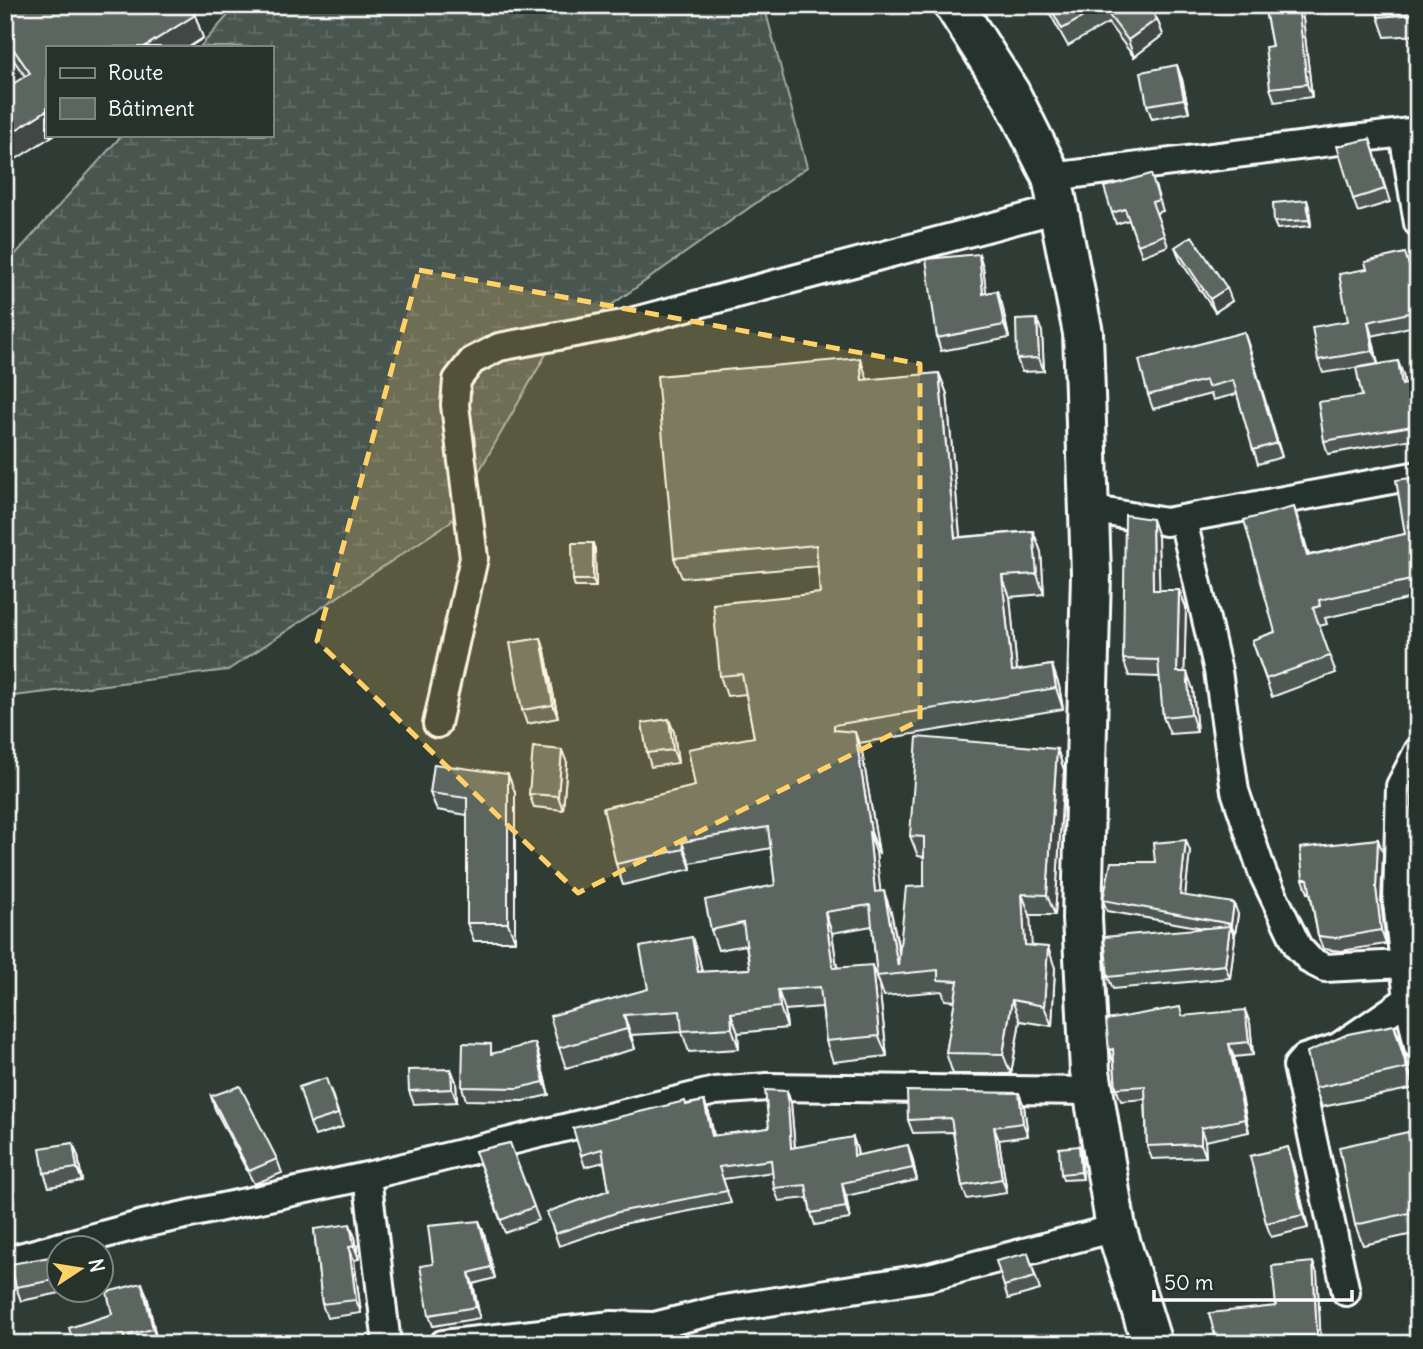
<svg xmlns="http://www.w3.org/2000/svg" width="1423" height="1349" font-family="Delius,sans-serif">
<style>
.wetland{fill:url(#wetland-marsh);stroke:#a4aaa7;stroke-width:2}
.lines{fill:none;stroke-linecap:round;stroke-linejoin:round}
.minor-casing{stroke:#fff;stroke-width:32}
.secondary-casing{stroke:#fff;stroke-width:44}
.minor{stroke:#26332d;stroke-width:26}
.secondary{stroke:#26332d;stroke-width:38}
.wall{fill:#4e5853;stroke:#fff;stroke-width:2}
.shaded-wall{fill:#404744;stroke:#fff;stroke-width:2}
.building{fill:#5b6661;stroke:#fff;stroke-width:2}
.marked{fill:#ffd166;fill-opacity:0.2;stroke:#ffd166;stroke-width:5;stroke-dasharray:14 9;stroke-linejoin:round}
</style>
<defs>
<pattern id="wetland-marsh" width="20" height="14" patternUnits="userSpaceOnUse" patternTransform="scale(1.75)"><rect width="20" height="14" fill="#4a544f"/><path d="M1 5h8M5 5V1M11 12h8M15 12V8" fill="none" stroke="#656e69"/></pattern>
</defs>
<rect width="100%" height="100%" fill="#2f3b35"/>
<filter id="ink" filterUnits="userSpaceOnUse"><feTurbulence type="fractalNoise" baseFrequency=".0143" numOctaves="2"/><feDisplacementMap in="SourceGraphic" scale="14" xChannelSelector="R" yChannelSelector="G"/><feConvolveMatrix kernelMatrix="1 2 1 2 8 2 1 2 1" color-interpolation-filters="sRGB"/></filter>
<g filter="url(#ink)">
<path class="wetland" d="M237,5H764L807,167L549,349L450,522L228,670L5,697V266L122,135H271V47H200Z"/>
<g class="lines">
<g class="minor-casing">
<path id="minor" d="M1403,133L1418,223
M1052,177L1418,131
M1089,509L1166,522L1418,475
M1183,520L1218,671L1235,791L1263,874L1298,947L1311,961L1325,968L1403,964
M437,724L474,558L455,405L457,380L472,361L499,347L623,324L1058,209
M1418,751L1400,786L1397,902L1408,999L1418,1046
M367,1176L387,1344
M5,1261L143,1224L367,1176L715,1091L767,1087L1093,1091
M1346,1292L1297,1066L1304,1058L1338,1047L1408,999
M443,1344L612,1325L654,1326L718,1310L929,1277L1116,1228"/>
</g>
<g class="secondary-casing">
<path id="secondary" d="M954,5L1010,93L1052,177L1083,333L1091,574L1082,918L1090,1071L1116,1228L1152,1344"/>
</g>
<use href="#minor" class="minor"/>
<use href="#secondary" class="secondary"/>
</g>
<path class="wall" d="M5,5L195,15L203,38L189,47H47L5,166L25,76L5,48Z
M1045,5H1157L1149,9L1157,19L1163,35L1134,57L1108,23L1068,46Z
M1264,5H1301L1302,10L1312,97L1275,102L1270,88L1272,46Z
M1418,5V35L1385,37L1378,17Z
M1182,79L1189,112L1152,119L1147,105Z
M1370,139L1390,202L1358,212L1353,199Z
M1155,185L1163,211L1156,213L1168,246L1142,256L1129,220L1116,224L1112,213Z
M1307,200L1309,207L1311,226L1277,229L1274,222Z
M1175,247L1232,301L1215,312L1180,260Z
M979,254L983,267L986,293L997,291L1002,304L1009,338L941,351L937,338Z
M1410,266L1418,290V325L1372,336L1378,364L1323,373L1318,360L1348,321Z
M1042,332L1044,371L1022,372L1017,359Z
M1244,332L1282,457L1258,464L1237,394L1213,400L1211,394L1153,409L1148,395Z
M939,373L947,394L960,537L1033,531L1041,552L1044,594L1010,597L1017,671L1052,665L1059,686L1063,709L859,743L862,752L879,853L876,852L880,892L891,912L900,954L924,886V857L918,856L910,836L1057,749L1064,770L1055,915H1030L1031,946L1055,968L1052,1026L1020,1021L1011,1074H953L946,1053L955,1001L945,1000L942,991L884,996L877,976L872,926L832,933L837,967L879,985L887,1056L833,1062L826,1041L822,1007L785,1010L787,1028L738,1033L739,1049L689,1052L682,1032L631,1035L635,1049L566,1068L559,1048L648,989L699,958L702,972L750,969L746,945L718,950L711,930L775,885L771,848L690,863L691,869L623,885L616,864L695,786L754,737L746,694L727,696L720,676L820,593L818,566L682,578L674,558L867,380Z
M1403,374L1404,384L1418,381V438L1328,454L1324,441L1362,396Z
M1418,477V638L1414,627L1412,598L1325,618L1327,624L1319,626L1336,673L1272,697L1252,640L1275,632L1300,525L1309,555L1405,534Z
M1158,537L1159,590H1179L1186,607L1184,672L1193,689L1197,732L1170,734L1163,717L1160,677L1129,676L1123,659Z
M595,550L596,587H575L573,580Z
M545,651L558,718L527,724L522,710Z
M674,732L678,763L651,767L647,753Z
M567,763L563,810L534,807L529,794Z
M1418,781V832H1417L1412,819Z
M515,792V941H474L467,923V815L437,810L430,793Z
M1190,851L1185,896L1238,914L1235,935L1233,934L1235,938L1230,978L1113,989L1108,977L1203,928L1107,911L1103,900L1155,862Z
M1383,853L1381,902L1386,944L1341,951L1323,949L1318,936L1310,892L1308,893L1303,879Z
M1418,910V948L1413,935Z
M1183,1016L1250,1023L1253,1055L1234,1057L1249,1132L1205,1141L1206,1157L1152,1159L1147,1146L1145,1099L1121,1101L1116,1088L1114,1063L1109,1050Z
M1394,1025L1402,1044L1414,1088L1322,1107L1315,1088Z
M494,1053L539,1056L549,1095L523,1101L466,1100L462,1087Z
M451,1069L456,1082L457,1102L414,1104L409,1091Z
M331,1091L343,1127L315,1136L310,1123Z
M787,1091L791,1103L795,1148L857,1149L858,1155L912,1157L917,1180L846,1196L850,1219L815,1225L811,1213L808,1198L779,1201L774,1188L773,1172L723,1179L731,1203L623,1224L559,1246L547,1212L609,1190L604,1162L585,1167L581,1155L686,1104L704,1101L709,1113L714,1136L769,1128Z
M211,1096L277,1159L282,1173L254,1184L215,1109Z
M1024,1106L1028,1136L999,1140L1007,1193L967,1199L962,1186L953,1132L913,1133L908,1120Z
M1408,1132L1415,1152L1418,1165V1233L1363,1245L1355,1225Z
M510,1143L539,1220L505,1233L475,1151Z
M1079,1146L1081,1153L1083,1179L1063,1180L1061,1174Z
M78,1156L82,1181L49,1187L44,1173Z
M1292,1160L1308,1228L1271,1237L1266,1223Z
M479,1221L484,1233L495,1278L473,1284L480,1318L433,1326L429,1315L433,1264Z
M314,1229L355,1237L359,1259L354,1260L361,1313L327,1318L322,1304Z
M1028,1253L1040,1290L1008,1299L1004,1286Z
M50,1257L55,1270L60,1293L21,1301L16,1287Z
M1317,1273L1321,1344H1217L1276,1306Z
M147,1296L157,1342L152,1344H74Z"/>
<path class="shaded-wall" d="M1298,5H1301L1302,10L1312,97L1307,84Z
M195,15L203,38L189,47H144Z
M1157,19L1163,35L1134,57L1128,40Z
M1177,65L1182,79L1189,112L1184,99Z
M47,110V135H54L5,166V137Z
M1307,200L1309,207L1311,226L1309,220Z
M979,254L983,267L988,307L983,294Z
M1227,288L1232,301L1215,312L1210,299Z
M997,291L1002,304L1009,338L1004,325Z
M1037,319L1042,332L1044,371L1039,358Z
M1368,322L1372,336L1378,364L1373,351Z
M1244,332L1249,346L1282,457L1277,443Z
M860,358L867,378L869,401L862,380Z
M1398,361L1403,374L1407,398L1402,385Z
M939,373L947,394L962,558L955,538Z
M1294,507L1300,525L1313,573L1307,556Z
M1152,519L1158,537L1160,607L1153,590Z
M1033,531L1041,552L1044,594L1037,574Z
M593,543L595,550L596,587L593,580Z
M1002,576L1010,597L1019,692L1012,671Z
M1179,590L1186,607L1184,690L1177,672Z
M541,638L545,651L558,718L553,705Z
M1052,665L1059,686L1063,709L1056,688Z
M1187,672L1193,689L1197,732L1191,714Z
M669,719L674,732L678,763L673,750Z
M855,732L862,752L879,853L871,832Z
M1057,749L1064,770L1055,915L1047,895Z
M562,750L567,763L563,810L558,796Z
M508,774L515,792V941L508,923Z
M869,832L876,852L883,913L875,892Z
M1378,839L1383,853L1381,902L1386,944L1381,930L1376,888Z
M1186,840L1190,851L1184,906L1180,895Z
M682,842L690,863L691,869L684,849Z
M884,891L891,912L903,973L898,966Z
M1022,894L1030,915L1033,966L1025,945Z
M1234,903L1238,914L1235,935L1231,924Z
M825,912L832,933L840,988L833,968Z
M1230,926L1235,938L1230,978L1225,965Z
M692,937L699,958L706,992L698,972Z
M1048,947L1055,968L1052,1026L1044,1006Z
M872,965L879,985L887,1056L879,1036Z
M778,990L785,1010L787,1028L780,1007Z
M1012,1000L1020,1021L1011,1074L1003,1054Z
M1245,1010L1250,1023L1253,1055L1249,1042Z
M731,1013L738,1033L739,1049L732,1028Z
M624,1015L631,1035L635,1049L627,1029Z
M1394,1025L1402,1044L1414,1088L1407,1068Z
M535,1043L539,1056L549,1095L544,1082Z
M1229,1044L1234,1057L1249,1132L1245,1119Z
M451,1069L456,1082L457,1102L452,1089Z
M787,1091L791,1103L796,1161L791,1148Z
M1019,1093L1024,1106L1028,1136L1023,1123Z
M704,1101L709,1113L717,1149L712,1136Z
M994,1127L999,1140L1007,1193L1002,1179Z
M1201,1128L1205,1141L1206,1157L1201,1144Z
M1408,1132L1415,1152L1418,1165V1178Z
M853,1137L857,1149L858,1169L854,1156Z
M73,1143L78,1156L82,1181L77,1168Z
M908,1145L912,1157L917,1180L913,1168Z
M1079,1146L1081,1153L1083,1179L1081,1172Z
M1288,1147L1292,1160L1308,1228L1303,1215Z
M842,1183L846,1196L850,1219L846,1207Z
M479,1221L484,1233L495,1278L491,1267Z
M350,1224L355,1237L359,1259L354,1246Z
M349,1247L354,1260L361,1313L356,1300Z
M50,1257L55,1270L60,1293L55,1280Z
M1313,1262L1317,1273L1321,1344H1320L1317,1336Z
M469,1273L473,1284L480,1318L476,1307Z
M142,1283L147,1296L157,1342L153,1329Z"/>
<path class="building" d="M5,5H189L195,15L144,47H47V110L5,137V89L30,73L5,37Z
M1049,5H1146L1157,19L1128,40L1102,6L1062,29Z
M1264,5H1298L1307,84L1270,88L1265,47L1272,46Z
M1377,5H1418V14L1378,17Z
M1177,65L1184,99L1147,105L1141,72Z
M1370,139L1385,189L1353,199L1337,146Z
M1151,174L1159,200L1152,202L1164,235L1138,245L1125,209L1112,213L1104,187Z
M1307,200L1309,220L1274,222L1273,203Z
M1192,236L1227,288L1210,299L1175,247Z
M1405,253L1418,293V311L1368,322L1373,351L1318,360L1312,327L1348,321L1339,274L1367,269L1365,262Z
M979,254L983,294L997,291L1004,325L937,338L926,259Z
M1037,319L1039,358L1017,359L1016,320Z
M1244,332L1277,443L1253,450L1233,380L1208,387L1206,380L1148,395L1139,360Z
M860,358L862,380L939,373L955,538L1033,531L1037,574L1002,576L1012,671L1052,665L1056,688L834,725V730L855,732L871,832H869L875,892L884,891L898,966L906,887L924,886V837L910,836L917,737L1057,749L1047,895L1022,894L1025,945L1048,947L1044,1006L1012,1000L1003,1054L946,1053L958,981L938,980V970L877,976L870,905L825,912L833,968L872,965L879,1036L826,1041L820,987L778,990L780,1007L731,1013L732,1028L682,1031L680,1011L624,1015L627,1029L559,1048L550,1016L648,989L640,947L692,937L698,972L750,969L743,923L711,930L705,900L775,885L768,827L682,842L684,849L616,864L603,808L695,786L688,749L754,737L742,674L720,676L713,604L820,593L816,545L674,558L657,376Z
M1398,361L1402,385L1418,381V425L1324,441L1318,402L1362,396L1356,368Z
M1418,477V627H1414L1411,580L1319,600L1320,606L1313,608L1330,656L1266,679L1252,640L1275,632L1244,520L1294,507L1307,556L1405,534L1396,480Z
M1125,515L1152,519L1153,590H1179L1177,672H1187L1191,714L1163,717L1158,660L1123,659Z
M572,543H593V580H573Z
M541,638L553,705L522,710L510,643Z
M669,719L673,750L647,753L642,723Z
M533,747L562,750L558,796L529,794Z
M434,764L508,774V923H467V798L430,793Z
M1418,781V818L1412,819L1411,782Z
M1378,839L1376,888L1381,930L1336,938L1318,936L1308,879H1303L1300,848Z
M1186,840L1180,895L1234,903L1231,924L1103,900L1111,862H1155L1153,843Z
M1410,910H1418V935H1413Z
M1230,926L1225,965L1108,977L1104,937Z
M1180,1007L1182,1016L1245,1010L1249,1042L1229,1044L1245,1119L1201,1128V1144L1147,1146L1145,1086L1116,1088L1113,1049L1109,1050L1106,1020Z
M1394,1025L1407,1068L1315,1088L1307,1052L1348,1034Z
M463,1043L491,1044V1054L535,1043L544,1082L518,1088L462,1087Z
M451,1069L452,1089L409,1091L408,1070Z
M326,1078L338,1114L310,1123L299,1087Z
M240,1086L277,1159L249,1171L211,1096Z
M765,1090L787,1091L791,1148L853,1137L854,1156L908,1145L913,1168L842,1183L846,1207L811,1213L806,1185L774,1188L771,1160L719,1167L727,1191L618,1212L555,1234L547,1212L609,1190L602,1149L581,1155L573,1128L685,1101L686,1105L704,1101L712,1136L769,1128Z
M907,1091L1019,1093L1023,1123L994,1127L1002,1179L962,1186L951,1118L908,1120Z
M1408,1132L1418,1178V1211L1355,1225L1339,1147Z
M73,1143L77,1168L44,1173L40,1148Z
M510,1143L534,1207L501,1220L475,1151Z
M1079,1146L1081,1172L1061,1174L1059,1148Z
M1288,1147L1303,1215L1266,1223L1250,1156Z
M479,1221L491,1267L469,1273L476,1307L429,1315L420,1266L433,1264L428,1226Z
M350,1224L354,1246L349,1247L356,1300L322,1304L314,1229Z
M1028,1253L1035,1277L1004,1286L996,1261Z
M50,1257L55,1280L16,1287L11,1264Z
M1313,1262L1317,1336H1279L1282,1344H1217L1209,1313L1276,1306L1272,1266Z
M142,1283L153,1329L124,1336L125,1344H74L69,1328L112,1314L107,1292Z"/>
</g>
<path class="marked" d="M419,270L920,364V720L578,893L317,641Z"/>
<rect width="1423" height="1349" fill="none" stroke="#26332d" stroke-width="28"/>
<rect x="14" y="14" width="1395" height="1321" fill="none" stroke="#fff" stroke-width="2.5" filter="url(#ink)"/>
<rect x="46" y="46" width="228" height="91" fill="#26332d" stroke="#7d8581" stroke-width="2"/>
<rect x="60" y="68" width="35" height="10" fill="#26332d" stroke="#7d8581" stroke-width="2"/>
<text x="108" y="80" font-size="21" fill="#ffffff">Route</text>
<rect x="60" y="98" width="35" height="21" fill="#5b6661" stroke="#7d8581" stroke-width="2"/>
<text x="108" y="116" font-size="21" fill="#ffffff">Bâtiment</text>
<g transform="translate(80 1269) rotate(78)"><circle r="33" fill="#26332d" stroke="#7d8581" stroke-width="2"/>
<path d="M0-5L12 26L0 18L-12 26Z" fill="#ffd166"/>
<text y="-10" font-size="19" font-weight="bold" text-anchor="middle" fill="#ffffff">N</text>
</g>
<path d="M1154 1290v10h198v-10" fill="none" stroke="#ffffff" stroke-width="3.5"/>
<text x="1164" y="1290" font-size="21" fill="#ffffff" stroke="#26332d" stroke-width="5" paint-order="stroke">50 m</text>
</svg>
